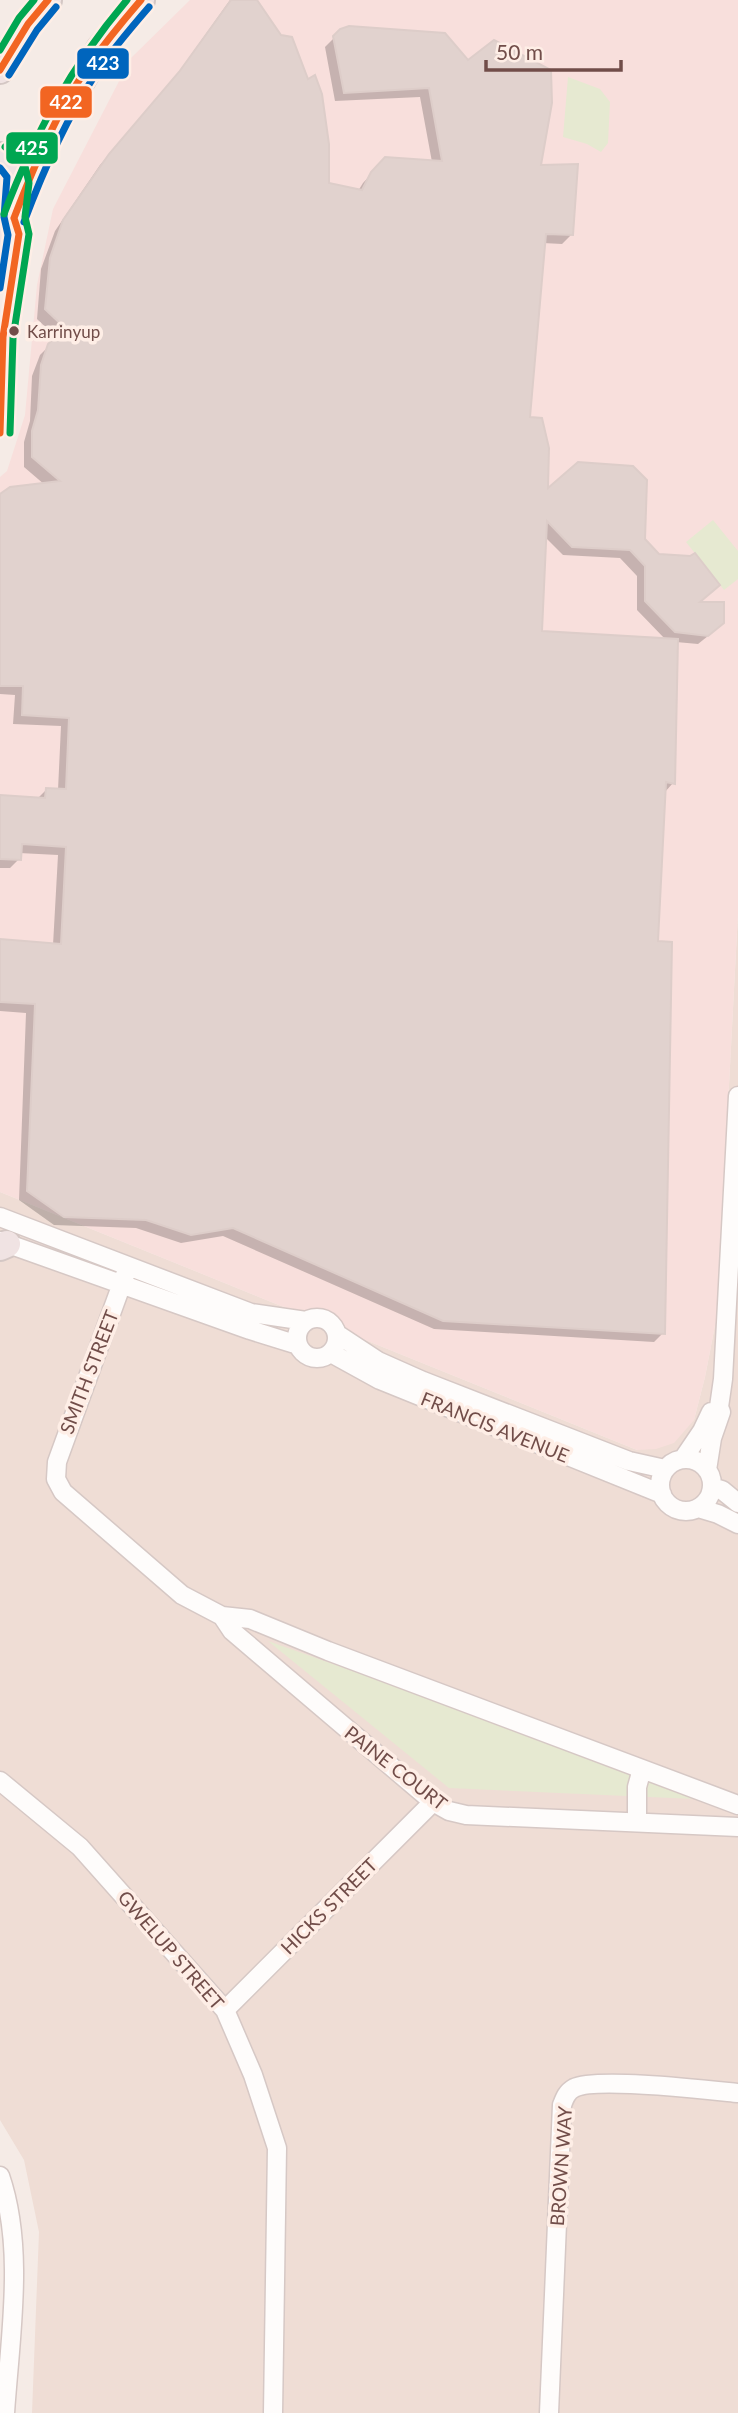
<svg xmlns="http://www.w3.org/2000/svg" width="738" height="2413" font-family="Lato,sans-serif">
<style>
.residential{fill:#efddd5}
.commercial{fill:#f8dfdc}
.green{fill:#e6e9d1}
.shadow{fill:#0003;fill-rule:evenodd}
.building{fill:#e1d2ce;stroke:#ddcdc9;stroke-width:2}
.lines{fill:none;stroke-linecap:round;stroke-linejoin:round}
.minor-casing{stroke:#d6c8c5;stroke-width:21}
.highway-casing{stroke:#d4c7c4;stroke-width:30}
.minor{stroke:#fefcfb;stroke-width:18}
.highway{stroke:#f0e3e3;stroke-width:26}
.bus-1-casing{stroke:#feeee6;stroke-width:12}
.bus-2-casing{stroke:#feeee6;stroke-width:12}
.bus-3-casing{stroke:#feeee6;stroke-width:12}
.bus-1{stroke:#f26522;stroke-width:7}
.bus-2{stroke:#0065bd;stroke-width:7}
.bus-3{stroke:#00a651;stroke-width:7}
.bus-dot{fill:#714d49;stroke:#feeee6;stroke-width:2.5}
.labels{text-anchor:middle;stroke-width:7;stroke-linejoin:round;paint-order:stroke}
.bus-label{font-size:17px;fill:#714d49;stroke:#feeee6;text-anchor:start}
.street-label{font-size:19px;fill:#714d49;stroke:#feeee6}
.line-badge{stroke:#feeee6;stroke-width:2.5}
.badge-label{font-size:19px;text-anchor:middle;font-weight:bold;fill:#fff}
</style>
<rect width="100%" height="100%" fill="#f5ebe6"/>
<path class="residential" d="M738,913V2413H32L39,2232L24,2160L0,2120V1192L637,1450L694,1420L705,1377L717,1315Z"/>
<path class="commercial" d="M190,0H738V913L717,1315L705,1377L694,1420L674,1443L656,1449L637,1450L0,1192V477L7,471L25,415L37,285L53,209L131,58Z"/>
<path class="green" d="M568,77L600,89L610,102L608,143L601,152L587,144L563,137Z
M713,520L738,551V579L724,590L686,542Z
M268,1641L717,1800L449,1788Z"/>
<path class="shadow" d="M230,0H254L328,184L358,191L363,183L385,159L432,162L420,97L335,101L325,47L341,31L350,27L538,167L571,235L562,244L543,243L528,419L546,492L643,539L697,604L713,632L698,644L676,642L673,783L664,793L656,943L663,1333L654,1342L434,1329L223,1236L181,1243L136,1228L54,1225L19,1200L26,1013L0,1011V941L53,945L58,855L19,853V859L10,868H0V797L37,799L47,789L58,790L61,726L13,724L15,695L0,694V497L45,485L24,467V442L30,421L32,376L40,355L57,338L37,319L41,269L55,231L100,165L171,83ZM544,536L563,555L620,558L637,576V610L666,640L540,633Z"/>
<path class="building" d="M231,0H257L281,35L292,37L308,79L315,75L322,94L329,144V183L362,190L371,172L385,157L442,161L429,88L344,93L333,36L340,29L349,26L445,33L468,60L494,40L551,70L552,103L541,165L578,164L573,235L546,234L530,417L542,418L549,448L548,488L578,462L633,466L647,480L645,539L659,554L690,556L695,553L720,585L700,602H724V623L708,636L675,632L645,601V566L630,550L572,547L547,521L542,631L678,639L675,784L666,782L658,941L672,942L665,1334L443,1321L233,1228L191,1235L146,1220L64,1217L27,1191L35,1004L0,1002V939L61,944L66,847L22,844L21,860L0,859V795L45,798L46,788L66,789L69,718L22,715L23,686H0V494L10,487L60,481L32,457V431L38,410L41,365L48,344L65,328L45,309L50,258L63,220L109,154L179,72Z"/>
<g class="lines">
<g class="minor-casing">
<path id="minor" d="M0,1217L251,1313L306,1321
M0,1241L250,1330L298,1345
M128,1267L57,1462L56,1479L63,1492L182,1595L222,1616L250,1619L328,1651L738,1805
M297 1338a20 20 0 1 1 40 0a20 20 0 1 1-40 0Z
M337,1334L378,1361L423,1381L629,1461L665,1469
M331,1353L380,1380L662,1494
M683,1459L702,1431L711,1412
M660 1485a26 26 0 1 1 52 0a26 26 0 1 1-52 0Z
M707,1470L712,1438L721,1412L719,1407L723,1379L738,1096
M712,1487L722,1490L738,1503
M698,1508L718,1514L738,1524
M222,1616L232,1631L433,1802L449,1811L466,1815L738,1827
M0,1781L80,1847L225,2010L253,2075L277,2148L273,2413
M637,1821V1787L642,1769
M225,2010L433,1802
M0,2176C25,2248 10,2337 5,2413
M549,2413L562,2105C565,2097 567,2092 574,2088C596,2077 708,2090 738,2093"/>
</g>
<g class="highway-casing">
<path id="highway" d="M0,70L28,24L48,0
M0,156C19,163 21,185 17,202
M0,252L49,135L100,49L141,0
M0,1247L7,1244"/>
</g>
<use href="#minor" class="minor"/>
<use href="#highway" class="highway"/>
<g class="bus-1-casing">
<path id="bus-1" d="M0,70L28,24L48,0
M14,218C34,166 56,114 87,68C104,44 122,22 141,0
M0,433L3,337L19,234L14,218"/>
</g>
<g class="bus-2-casing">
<path id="bus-2" d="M9,75L37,30L56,7
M0,168L7,177L4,217L8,235L0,288
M24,222C43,171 65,121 95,75C111,51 130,29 149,7"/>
</g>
<g class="bus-3-casing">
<path id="bus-3" d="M0,50L19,18L34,0
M5,147L16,152L24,162L29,183L25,217L29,234L13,338L10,433
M4,214C35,133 71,66 127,0"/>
</g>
<use href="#bus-1" class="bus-1"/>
<use href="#bus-2" class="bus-2"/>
<use href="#bus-3" class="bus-3"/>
</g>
<circle class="bus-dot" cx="14" cy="331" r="6"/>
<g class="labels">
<g class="bus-label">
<text x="27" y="338">Karrinyup</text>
</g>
<g class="street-label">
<text transform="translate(89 1372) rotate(-69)" y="7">SMITH STREET</text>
<text transform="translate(495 1427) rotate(22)" y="7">FRANCIS AVENUE</text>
<text transform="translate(396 1768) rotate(38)" y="7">PAINE COURT</text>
<text transform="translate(329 1906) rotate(-45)" y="7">HICKS STREET</text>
<text transform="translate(171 1950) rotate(49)" y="7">GWELUP STREET</text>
<text transform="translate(561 2166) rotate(-86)" y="7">BROWN WAY</text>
</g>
</g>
<g class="line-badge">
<rect x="76" y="47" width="54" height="33" rx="7" fill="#0065bd"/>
<rect x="39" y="85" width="54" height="34" rx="7" fill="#f26522"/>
<rect x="5" y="131" width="54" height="34" rx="7" fill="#00a651"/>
</g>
<g class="badge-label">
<text x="103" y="70">423</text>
<text x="66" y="109">422</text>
<text x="32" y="155">425</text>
</g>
<path d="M486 60v10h135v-10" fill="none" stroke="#714d49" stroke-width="3.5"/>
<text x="496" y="60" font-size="21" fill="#714d49" stroke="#feeee6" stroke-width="5" paint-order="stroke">50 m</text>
</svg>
